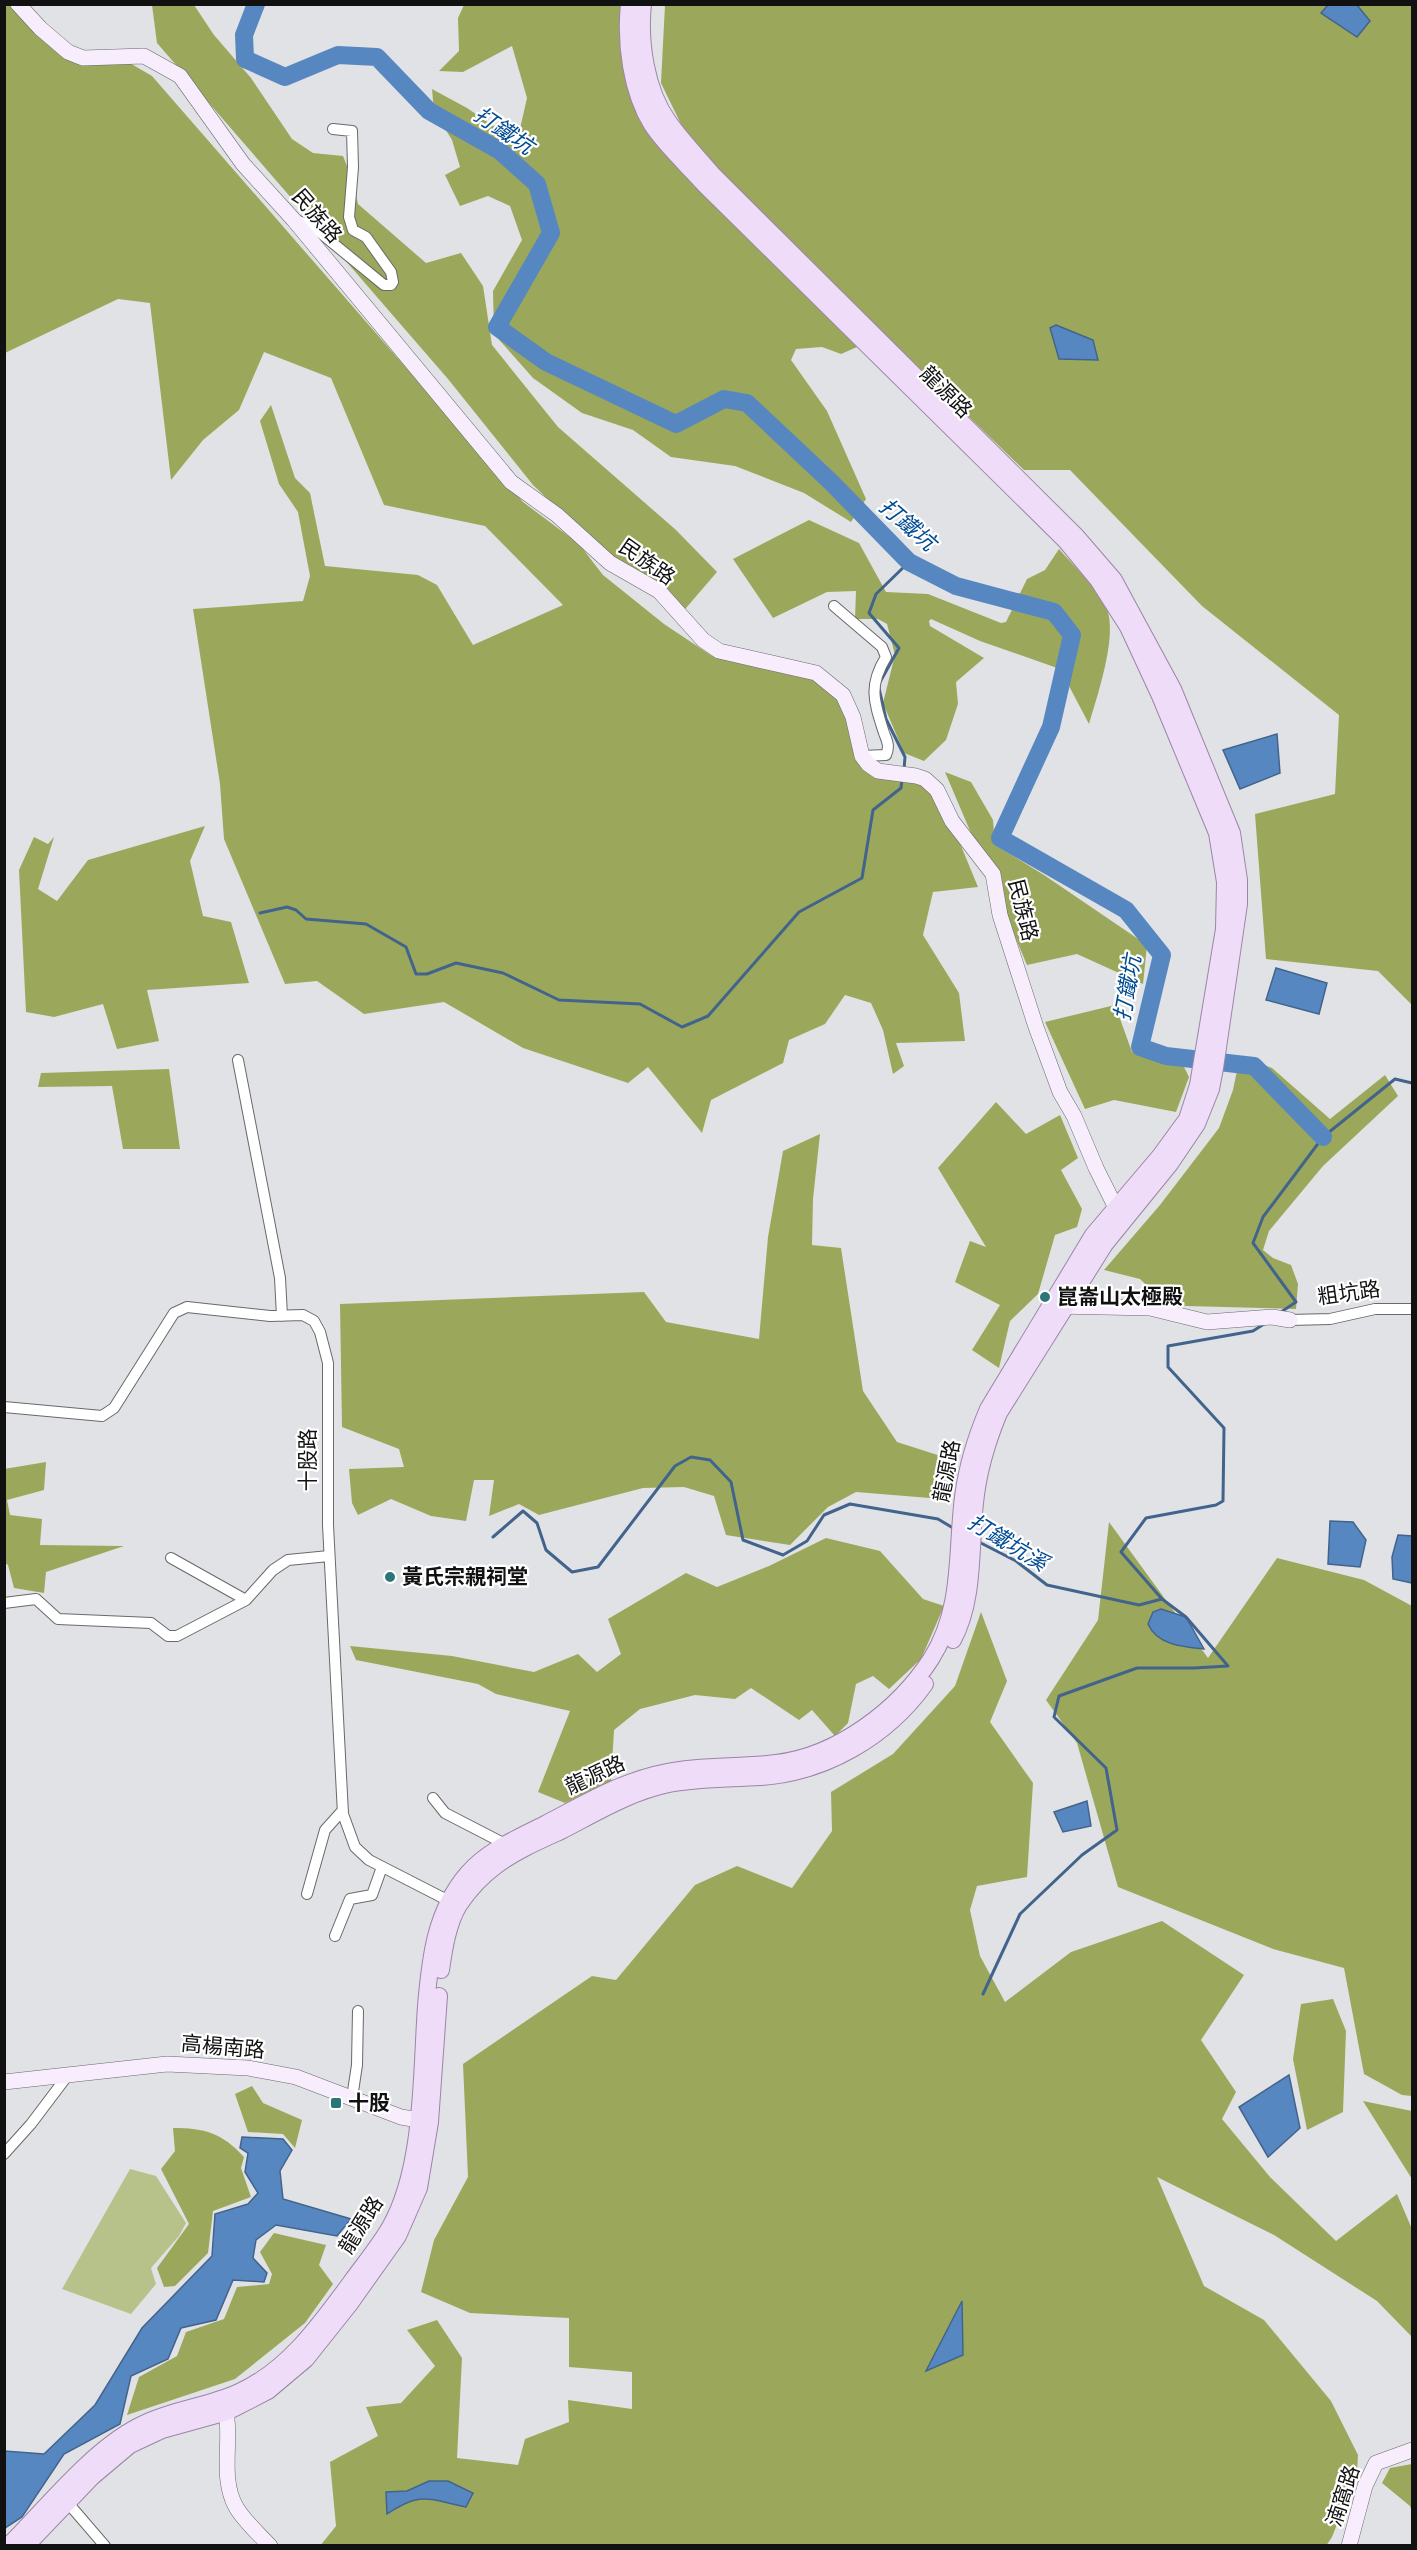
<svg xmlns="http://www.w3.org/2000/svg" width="1417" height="2550" font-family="'Zilla Slab','Noto Sans TC',serif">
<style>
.green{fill:#b7c28a}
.forest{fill:#9ba85b}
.water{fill:#5787c1;stroke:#42648c;stroke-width:1.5}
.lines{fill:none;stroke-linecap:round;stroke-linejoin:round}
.stream{stroke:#42648c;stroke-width:3}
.river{stroke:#5787c1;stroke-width:18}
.street-casing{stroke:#68696b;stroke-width:12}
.secondary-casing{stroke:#68696b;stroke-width:16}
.primary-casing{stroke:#9b85a6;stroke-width:18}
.street{stroke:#fff;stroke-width:10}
.secondary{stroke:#f7edfc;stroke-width:15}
.primary{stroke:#efdcf9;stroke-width:16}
.poi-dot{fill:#2c757a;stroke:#fff;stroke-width:2}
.labels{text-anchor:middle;stroke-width:4.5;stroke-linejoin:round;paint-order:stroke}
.street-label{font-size:21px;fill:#111112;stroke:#fff}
.poi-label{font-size:21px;font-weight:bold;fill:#111112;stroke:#fff;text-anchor:start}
.water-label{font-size:22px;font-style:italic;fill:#024c93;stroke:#fff}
</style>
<rect width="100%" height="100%" fill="#e1e2e5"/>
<path class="green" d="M130,2169L156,2176L186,2223L179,2236L151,2268L156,2284L131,2314L62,2289Z"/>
<path class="forest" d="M4,5H11L97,64L128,62L152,76L523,502L579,544L603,575L664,624L712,656L770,664L810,676L840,697L868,765L932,789L947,812L978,887L933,892L923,935L959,993L965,1041L896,1043L904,1066L893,1074L883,1030L871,1003L845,995L825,1024L789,1040L783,1063L711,1100L702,1133L648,1067L628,1083L523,1048L444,1002L364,1014L317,981L285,984L224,839L220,784L193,609L303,601L310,576L298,512L279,484L260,421L271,405L295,478L310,493L325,566L418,575L437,585L473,645L563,605L485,526L384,505L331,378L264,352L239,410L203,440L171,480L150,303L118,299L5,353Z
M152,5H194L214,35L251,78L292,139L313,153L343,156L353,181L358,204L426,263L461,253L483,286L492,345L558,427L676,530L717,572L680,615L606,554L533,485L448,379L157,43Z
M464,5H632L649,129L707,199L797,282L857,347L841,354L822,347L796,349L791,360L827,411L866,499L851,522L804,493L735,466L671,457L633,430L582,413L533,378L494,334L493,291L522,240L510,206L488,196L460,206L445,175L460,167L452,140L434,111L432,89L467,108L517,142L527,98L512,46L463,72L439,71L459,51L458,18Z
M665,5H1412V1005L1378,971L1266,959L1255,814L1335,794L1339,715L1202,606L1070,470H1024L694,151L661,83Z
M809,520L859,543L886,592L928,594L1001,623L1006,622L1027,579L1045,570L1059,549C1074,566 1092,583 1104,603C1121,628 1097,696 1089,724L1060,669L980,641L931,619L929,621L930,626L984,658L956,682L958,704L946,740L924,761L904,753L883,703L895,655L887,624L878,619H855L856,591L827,592L773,618L733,559Z
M945,772L971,782L993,820L995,845L1044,875L1147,945L1143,984L1077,954L1027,965Z
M205,826L190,861L203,916L231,922L249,983L147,990L159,1041L117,1049L103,1004L54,1017L26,1012L19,870L34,837L48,844L54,837L38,889L57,901L88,860Z
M1115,1005L1132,1052L1184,1067L1189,1077L1176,1112L1114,1100L1085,1109L1045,1022Z
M1240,1056L1272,1068L1330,1119L1385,1075L1398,1096L1323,1166L1269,1231L1263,1250L1273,1258L1291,1265L1298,1284L1296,1309L1186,1306L1161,1299L1140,1279L1104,1270L1160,1205L1219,1128L1233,1090Z
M169,1069L180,1149H123L112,1086L38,1087L41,1073Z
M996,1102L1026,1134L1060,1115L1078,1158L1061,1170L1082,1209L1077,1227L1055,1235L1038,1294L1010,1321L999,1368L972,1350L1000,1305L955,1282L970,1241L986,1247L938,1168Z
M820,1134L813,1199L812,1245L841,1248L863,1391L897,1442L947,1458L942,1499L856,1492L828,1507L790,1545L726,1535L714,1496L684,1487L643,1488L539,1515L519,1504L489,1516L494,1480H474L466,1521L431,1516L391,1499L358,1515L352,1503L349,1469L404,1467L399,1449L342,1427L340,1304L644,1292L666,1322L759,1339L768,1237L783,1151Z
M46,1462L44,1490L7,1500L10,1515L42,1519L40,1545L124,1546L46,1572L44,1593L14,1588L8,1565L5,1563L4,1469Z
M1109,1522L1208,1658L1277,1558L1364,1580L1412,1606V2096L1402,2095L1364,2074L1344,1968L1273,1949L1118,1887L1077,1743L1046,1700L1098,1620Z
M826,1538L880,1551L923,1599L944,1606L921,1659L889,1689L873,1676L856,1684L848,1723L835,1736L812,1710L799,1720L751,1688L735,1699L695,1695L640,1709L614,1730L611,1781L565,1803L538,1792L570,1711L496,1694L478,1684L356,1660L350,1646L452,1656L534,1672L578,1654L597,1672L621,1654L608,1619L686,1573L717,1587L769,1566Z
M981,1612L1007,1681L990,1722L1033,1783L1027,1877L977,1886L970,1910L980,1956L1005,2002L1071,1952L1162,1921L1244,1975L1201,2040L1236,2092L1222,2119L1270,2177L1336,2241L1397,2194L1412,2229V2337L1377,2301L1274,2235L1157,2177L1204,2286L1264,2320L1331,2401L1358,2455L1357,2473L1332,2537L1326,2546H320L336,2526L330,2462L378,2436L366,2407L401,2403L435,2366L407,2330L437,2320L462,2358L457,2458L518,2465L525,2439L569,2422L568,2400L632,2409V2372L569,2367V2318L470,2313L421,2292L434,2240L468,2177L463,2064L592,1976L616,1980L695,1885L737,1866L792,1888L832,1831L831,1792L893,1754L955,1686Z
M1333,1999L1346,2031L1343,2112L1307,2130L1293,2059L1301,2004Z
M252,2086L263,2103L302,2120L295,2148L283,2134L248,2132L235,2094Z
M1363,2101L1412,2111V2179Z
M173,2128C205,2128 222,2133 244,2157L241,2168L251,2197L213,2211L208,2253L175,2286L164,2287L157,2268L189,2224L161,2169L175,2151Z
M274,2233L326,2245L319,2265L333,2284L305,2323L235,2379L127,2415L139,2377L177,2356L186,2332L224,2319L237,2287L269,2284L272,2274L260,2252Z
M1412,2464V2512L1410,2506L1382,2483L1390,2468Z"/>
<path class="water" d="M1328,5H1357L1370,21L1357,37L1321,13Z
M1056,325L1093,340L1098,360L1059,359L1050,328Z
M1277,734L1280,773L1240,789L1223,750Z
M1276,968L1327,983L1319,1014L1266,1000Z
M1330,1521L1353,1522L1366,1540L1360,1567L1328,1564Z
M1398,1535L1412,1536V1583L1393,1579L1392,1557Z
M1161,1609L1186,1617L1204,1649C1183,1647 1157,1645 1148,1624L1153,1612Z
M1087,1801L1091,1826L1063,1832L1054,1812Z
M1289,2075L1300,2128L1268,2157L1239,2107Z
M242,2137L283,2139L292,2150L280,2171L283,2199L351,2219L337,2236L276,2225L256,2240L253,2258L267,2273L264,2282L233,2280L216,2320L181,2328L168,2359L131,2376L120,2424L64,2454L22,2517L5,2528V2451L44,2454L95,2405L142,2328L212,2256L215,2214L248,2204L258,2193L245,2172L248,2153L240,2148Z
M962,2301L963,2355L926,2371Z
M429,2481H448L473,2493L466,2507C427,2499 421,2491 387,2514L386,2492L407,2491Z"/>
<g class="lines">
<path class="stream" d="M880,682L899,648L869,613L876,594L909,562
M879,688L886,719L905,757L904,769
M260,913L287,907L296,910L306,919L366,924L406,947L416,974H427L456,963L503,973L559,1000L640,1004L682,1027L708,1016L799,912L862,878L873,810L901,788L902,779
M1281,1312L1296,1302L1253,1243L1263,1217L1323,1137L1395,1079L1412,1083
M493,1537L523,1511L537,1523L546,1550L572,1572L598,1567L675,1466L691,1457L710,1460L731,1482L743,1540L783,1555L807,1541L824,1515L850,1504L938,1519L953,1528
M977,1541L1016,1561L1047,1585L1139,1605L1162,1599L1121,1552L1146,1518L1216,1505L1223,1501L1224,1428L1168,1367V1346L1253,1331L1264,1324
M983,1994L1020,1914L1082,1855L1117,1830L1106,1768L1054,1717L1059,1696L1137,1668H1194L1228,1666L1186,1617L1162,1599"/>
<path class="river" d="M256,4L244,35L245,59L285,77L338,55L377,57L429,111L500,151L537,184L551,233L497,327L546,362L676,424L724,399L747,403L831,482L909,562L956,586L1054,612L1072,635L1051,727L1000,838L1126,910L1162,955L1140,1047L1166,1056L1254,1066L1323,1137"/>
<g class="street-casing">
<path id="street" d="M293,219L312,226L384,285H391L393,282L391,272L366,237L353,230L349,217L353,167L352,131L333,129
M834,606L882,647L886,657C868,686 874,702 884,733C887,741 890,746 886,755L862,756
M238,1060L280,1278L282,1316
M1290,1320L1330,1319L1375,1309H1412
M4,1407L102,1416L114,1408L174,1313L187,1307L270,1316L303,1315L314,1321L320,1332L328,1363V1525L343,1814L355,1847L369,1860L453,1903
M171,1558L246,1600
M4,1603L36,1599L58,1619L151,1623L168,1636H177L246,1600L273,1570L288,1560L329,1556
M433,1798L445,1813L505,1844
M307,1894L325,1830L343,1810
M335,1936L350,1899L372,1895L382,1867
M352,2098L357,2065L358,2011
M4,2154L31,2124L68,2075
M68,2503L105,2546"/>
</g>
<g class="secondary-casing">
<path id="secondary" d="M18,4L40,28L68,52L83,58L144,56L180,76L243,164L293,219L511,482L557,515L610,563L659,591L703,640L719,651L816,673L843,695L853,717L862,756L868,764L878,771L916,776L925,779L937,790L952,821L993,874L1000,915L1036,1027L1060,1092L1074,1116L1096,1168L1121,1218
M1056,1306L1150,1308L1207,1322L1272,1317L1290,1320
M4,2082L167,2064L248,2068L296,2077L401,2117L430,2122
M223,2401C235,2435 218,2475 236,2507C244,2521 259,2534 270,2546
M1349,2546L1365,2486L1376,2463L1412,2450"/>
</g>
<g class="primary-casing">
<path id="primary" d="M643,4C639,42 646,90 668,121C681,140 698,157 713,175L1076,536L1114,580L1173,689L1232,833L1239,880V904L1215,1068L1211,1089L1197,1124L1170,1164L1105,1244L999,1413C987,1442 978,1472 975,1503C970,1547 975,1599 953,1640
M441,1970C444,1949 448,1923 459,1905C469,1890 482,1876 497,1865C516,1851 539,1841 561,1831C596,1813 630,1792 669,1784C699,1778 729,1779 760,1777C825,1773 887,1737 925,1684
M8,2546C46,2508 90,2452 137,2427C168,2410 206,2407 239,2392C288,2370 320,2324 351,2282C364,2264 379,2246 390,2227C424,2167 421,2075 426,2006C430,1958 435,1911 468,1873C488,1850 518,1838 545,1824C584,1804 623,1780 667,1772C703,1764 740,1768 776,1763C837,1756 898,1710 931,1659C963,1609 956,1553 963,1497C967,1466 976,1437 988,1409L1093,1235L1160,1156L1187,1119L1198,1085L1224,929L1225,882L1217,833L1160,696L1128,627L1098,580L1065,540L704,184C688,166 665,145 652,125C631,91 625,43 629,4
M26,2546L92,2477L130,2445L162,2430L227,2412L268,2391L306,2359L349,2305L398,2236L419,2188L430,2122L439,1996"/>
</g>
<use href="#street" class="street"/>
<use href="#secondary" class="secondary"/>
<use href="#primary" class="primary"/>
</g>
<g class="poi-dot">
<circle cx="1045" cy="1297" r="6"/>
<circle cx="390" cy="1577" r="6"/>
<rect x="330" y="2097" width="12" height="12" rx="3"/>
</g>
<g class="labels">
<g class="street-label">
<text transform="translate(317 216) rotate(49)" y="7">民族路</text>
<text transform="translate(946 392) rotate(45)" y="7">龍源路</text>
<text transform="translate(647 562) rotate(35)" y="7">民族路</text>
<text transform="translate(1023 910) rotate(76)" y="7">民族路</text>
<text transform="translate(1349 1293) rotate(-8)" y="7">粗坑路</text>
<text transform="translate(308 1460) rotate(-90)" y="7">十股路</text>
<text transform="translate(947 1471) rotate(-79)" y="7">龍源路</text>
<text transform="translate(595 1775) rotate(-25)" y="7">龍源路</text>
<text transform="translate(223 2047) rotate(5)" y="7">高楊南路</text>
<text transform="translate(361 2225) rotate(-58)" y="7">龍源路</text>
<text transform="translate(1343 2496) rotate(-72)" y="7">湳窩路</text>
</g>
<g class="poi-label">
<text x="1057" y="1304">崑崙山太極殿</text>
<text x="402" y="1584">黃氏宗親祠堂</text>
<text x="348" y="2110">十股</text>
</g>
<g class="water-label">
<text transform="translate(504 130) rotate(34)" y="8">打鐵坑</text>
<text transform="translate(908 524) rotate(41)" y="8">打鐵坑</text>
<text transform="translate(1127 988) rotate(-80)" y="8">打鐵坑</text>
<text transform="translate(1008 1542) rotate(31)" y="8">打鐵坑溪</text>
</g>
</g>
<rect width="1417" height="2550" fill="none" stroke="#111112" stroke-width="12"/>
</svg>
